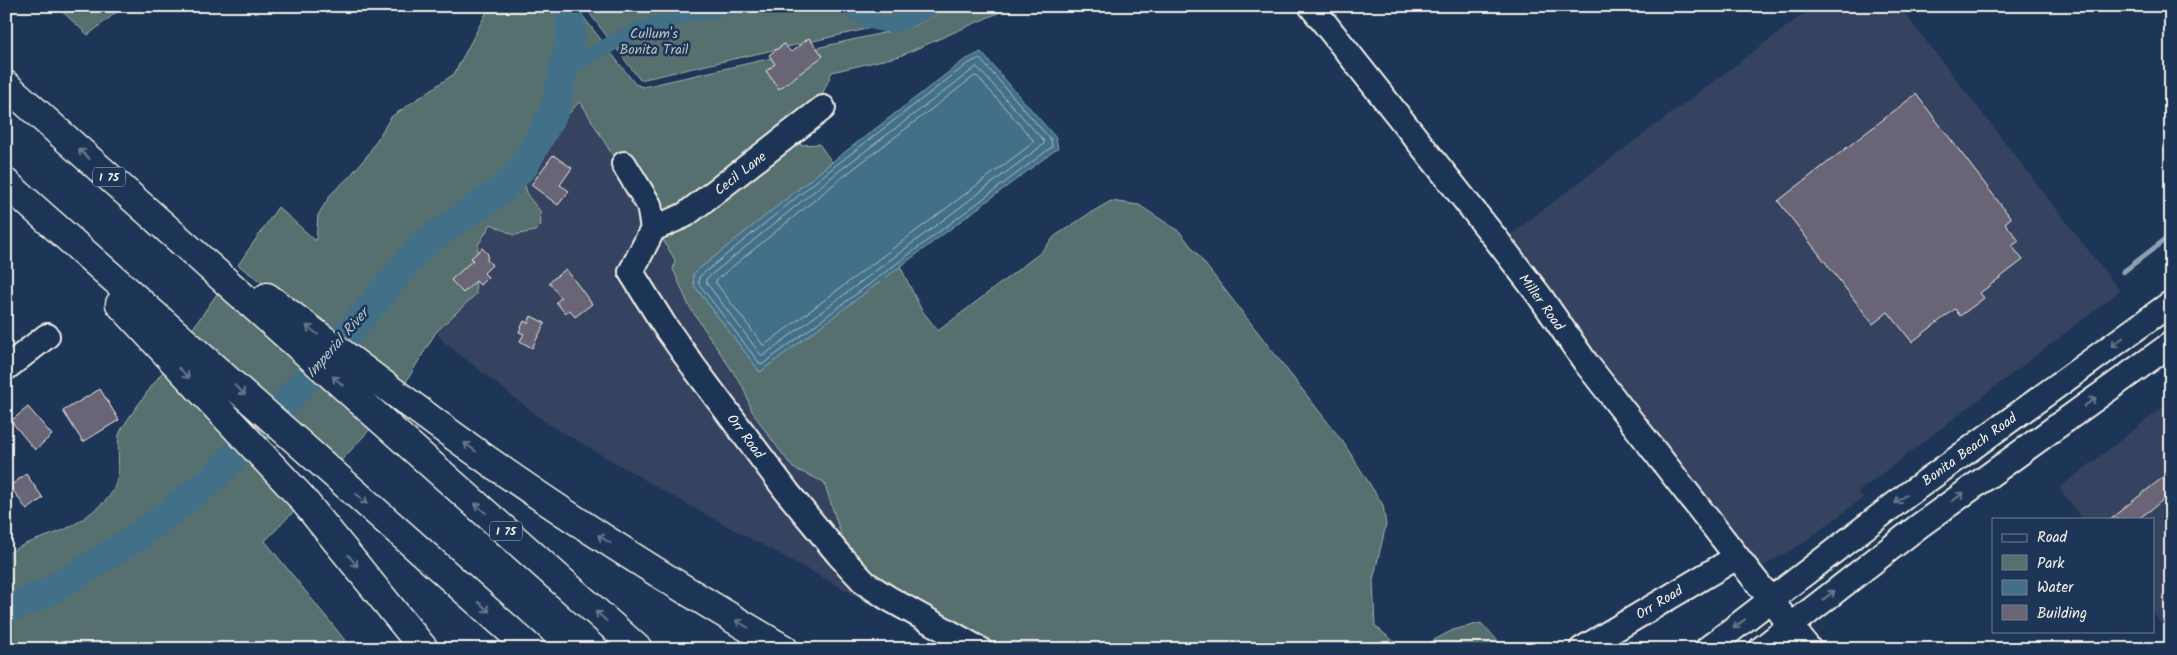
<svg xmlns="http://www.w3.org/2000/svg" width="2177" height="655" font-family="Kalam,sans-serif">
<style>
.built{fill:#344360}
.green{fill:#55706e;stroke:#a4b0ab}
.water{fill:#436f88;stroke:#8aa3ae}
.lines{fill:none;stroke-linecap:round;stroke-linejoin:round}
.shore{stroke:#adbdc2;stroke-width:1}
.stream{stroke:#8aa3ae;stroke-width:5}
.canal{stroke:#436f88;stroke-width:16}
.river{stroke:#436f88;stroke-width:29}
.building{fill:#6a6576;stroke:#f4f1e8}
.minor-casing{stroke:#f4f1e8;stroke-width:28}
.highway-casing{stroke:#f4f1e8;stroke-width:31}
.minor{stroke:#1d3557;stroke-width:24}
.highway{stroke:#1d3557;stroke-width:28}
.oneway{stroke:#68778a}
.labels{text-anchor:middle;stroke-width:5;stroke-linejoin:round;paint-order:stroke}
.shield{fill:#1d3557;stroke:#b4b9bc;stroke-width:1}
.shield-label{font-size:12px;font-weight:bold;fill:#f4f1e8}
.park-label{font-size:14px;fill:#bcc4bd;stroke:#1d3557}
.street-label{font-size:14px;fill:#f4f1e8;stroke:#1d3557}
.water-label{font-size:15px;font-style:italic;fill:#b6c4c6;stroke:#1d3557}
</style>
<rect width="100%" height="100%" fill="#1d3557"/>
<filter id="ink" filterUnits="userSpaceOnUse"><feTurbulence type="fractalNoise" baseFrequency=".02" numOctaves="2"/><feDisplacementMap in="SourceGraphic" scale="10" xChannelSelector="R" yChannelSelector="G"/><feConvolveMatrix kernelMatrix="1 2 1 2 8 2 1 2 1" color-interpolation-filters="sRGB"/></filter>
<g filter="url(#ink)">
<path class="built" d="M1814,6H1899L2120,291L1857,493L1864,497L1803,543L1758,569L1500,242Z
M580,101L675,260L673,269L689,306L743,387L752,411L793,468L824,482L862,599L681,501L545,422L444,342L436,332L476,294L475,269L478,245L491,224L514,235L540,211L528,196L524,182L530,166L552,142L564,119Z
M2171,401V637L2153,613V519H2082L2059,488Z"/>
<path class="green" d="M56,6H124L88,35Z
M490,6H575L635,84L643,87L914,26L952,6H1014L900,56L832,72L800,145L819,144L832,162L693,274L694,285L760,372L900,266L921,309L938,331L1040,253L1055,236L1090,213L1111,201L1139,205L1180,232L1343,442L1383,505L1386,525L1373,580L1375,626L1403,649H952L862,599L824,482L793,468L764,429L752,411L743,387L689,306L673,269L675,260L580,101L564,119L552,142L530,166L524,182L528,196L540,211L541,225L535,231L514,235L491,224L478,245L475,269L476,294L436,332L403,387L238,265L278,207L316,241L318,215L331,194L350,176L367,156L391,117L454,74Z
M584,6H936L911,19L640,80Z
M221,288L374,425L337,465L189,334Z
M167,366L299,506L265,541L352,649H6V555C23,542 42,539 61,531C76,525 91,513 103,503C125,483 116,460 119,435C121,426 158,378 167,366Z
M1481,623L1506,649H1417L1453,630Z"/>
<path class="water" d="M981,52L1056,138L1058,148L760,372L694,285L693,274L832,162L963,61Z"/>
<g class="lines">
<path class="shore" d="M978,59L981,60L1051,140L1052,147L763,364H760L699,284V277L835,166L966,65Z
M977,67L1044,141V144L764,355H761L706,282V279L839,171Z
M975,76L978,77L1033,140V143L766,344L763,345L716,283V280L844,176Z"/>
<path class="stream" d="M2123,272L2171,235"/>
<path class="canal" d="M842,6C856,10 866,20 878,23C897,28 919,15 935,6
M563,71L627,35L686,14L742,6"/>
<path class="river" d="M6,610L50,591L137,537L210,481L276,413L356,324L422,245L503,189L524,166L555,110L571,33L568,6"/>
</g>
<path class="building" d="M809,38L823,56L779,89L766,71L775,64L769,55L784,44L791,52Z
M1916,94L2011,218L2005,223L2019,241L2012,246L2023,260L1980,293L1984,298L1960,316L1955,309L1912,342L1888,312L1873,324L1778,201Z
M553,155L572,168L560,185L569,191L558,205L531,185Z
M482,248L488,254L487,260L492,265L484,273L488,277L480,285L476,281L463,293L451,280L473,260L471,258Z
M566,269L592,304L575,317L570,310L565,313L556,302L561,298L549,282Z
M531,316L545,323L532,348L520,341L524,334L519,332L524,321L528,323Z
M100,389L119,420L83,442L63,411Z
M28,407L52,435L35,450L11,421Z
M2171,471V493L2153,508L2138,519H2110Z
M26,474L43,498L27,510L10,486Z"/>
<g class="lines">
<g class="minor-casing">
<path id="minor" d="M1311,6L1496,239L1539,295L1586,363L1809,649
M624,164L649,205L653,229L631,272L664,325L696,370L788,493L839,555L865,583L888,598L979,649
M653,229L685,215L823,108
M6,368L47,336
M1582,649L1737,557
M1707,649L1907,495L2171,303
M1761,649L1919,526L2171,344"/>
</g>
<g class="highway-casing">
<path id="highway" d="M6,85L638,649
M6,183L531,649
M267,297C342,353 416,410 493,464C587,530 685,591 784,649
M120,304L300,496L424,649"/>
</g>
<use href="#minor" class="minor"/>
<use href="#highway" class="highway"/>
</g>
<defs><path id="oneway-shaft" d="M-6 0H5M1.5-3L5.5 0L1.5 3" fill="none" stroke-width="1.6" stroke-linecap="round" stroke-linejoin="round" transform="scale(1.25)"/></defs>
<g class="oneway">
<use href="#oneway-shaft" transform="translate(84 154) rotate(-138)"/>
<use href="#oneway-shaft" transform="translate(312 330) rotate(-143)"/>
<use href="#oneway-shaft" transform="translate(2117 342) rotate(144)"/>
<use href="#oneway-shaft" transform="translate(184 373) rotate(46)"/>
<use href="#oneway-shaft" transform="translate(338 381) rotate(-138)"/>
<use href="#oneway-shaft" transform="translate(240 390) rotate(42)"/>
<use href="#oneway-shaft" transform="translate(2090 402) rotate(-36)"/>
<use href="#oneway-shaft" transform="translate(470 447) rotate(-144)"/>
<use href="#oneway-shaft" transform="translate(1958 497) rotate(-37)"/>
<use href="#oneway-shaft" transform="translate(362 499) rotate(42)"/>
<use href="#oneway-shaft" transform="translate(1901 499) rotate(143)"/>
<use href="#oneway-shaft" transform="translate(480 508) rotate(-138)"/>
<use href="#oneway-shaft" transform="translate(604 539) rotate(-148)"/>
<use href="#oneway-shaft" transform="translate(353 561) rotate(51)"/>
<use href="#oneway-shaft" transform="translate(1829 595) rotate(-38)"/>
<use href="#oneway-shaft" transform="translate(484 607) rotate(42)"/>
<use href="#oneway-shaft" transform="translate(601 616) rotate(-138)"/>
<use href="#oneway-shaft" transform="translate(742 624) rotate(-150)"/>
<use href="#oneway-shaft" transform="translate(1739 624) rotate(142)"/>
</g>
</g>
<g class="labels">
<g class="shield">
<rect x="93" y="167.5" width="32" height="19" rx="4"/>
<rect x="490" y="521.5" width="32" height="19" rx="4"/>
</g>
<g class="shield-label">
<text x="109" y="181">I 75</text>
<text x="506" y="535">I 75</text>
</g>
<g class="park-label">
<text x="654" y="38">Cullum's<tspan x="654" dy="16">Bonita Trail</tspan></text>
</g>
<g class="street-label">
<text transform="translate(740 173) rotate(-38)" y="5">Cecil Lane</text>
<text transform="translate(1542 302) rotate(54)" y="5">Miller Road</text>
<text transform="translate(746 436) rotate(53)" y="5">Orr Road</text>
<text transform="translate(1969 449) rotate(-36)" y="5">Bonita Beach Road</text>
<text transform="translate(1659 602) rotate(-31)" y="5">Orr Road</text>
</g>
<g class="water-label">
<text transform="translate(337 343) rotate(-49)" y="5">Imperial River</text>
</g>
</g>
<rect width="2177" height="655" fill="none" stroke="#1d3557" stroke-width="25"/>
<rect x="12" y="12" width="2152" height="630" fill="none" stroke="#f4f1e8" stroke-width="2" filter="url(#ink)"/>
<rect x="1992" y="518" width="162" height="115" fill="#1d3557" stroke="#738091"/>
<rect x="2002" y="534" width="25" height="8" fill="#1d3557" stroke="#738091"/>
<text x="2037" y="542" font-size="15" fill="#f4f1e8">Road</text>
<rect x="2002" y="555" width="25" height="15" fill="#55706e" stroke="#738091"/>
<text x="2037" y="568" font-size="15" fill="#f4f1e8">Park</text>
<rect x="2002" y="580" width="25" height="15" fill="#436f88" stroke="#738091"/>
<text x="2037" y="592" font-size="15" fill="#f4f1e8">Water</text>
<rect x="2002" y="605" width="25" height="15" fill="#6a6576" stroke="#738091"/>
<text x="2037" y="618" font-size="15" fill="#f4f1e8">Building</text>
</svg>
